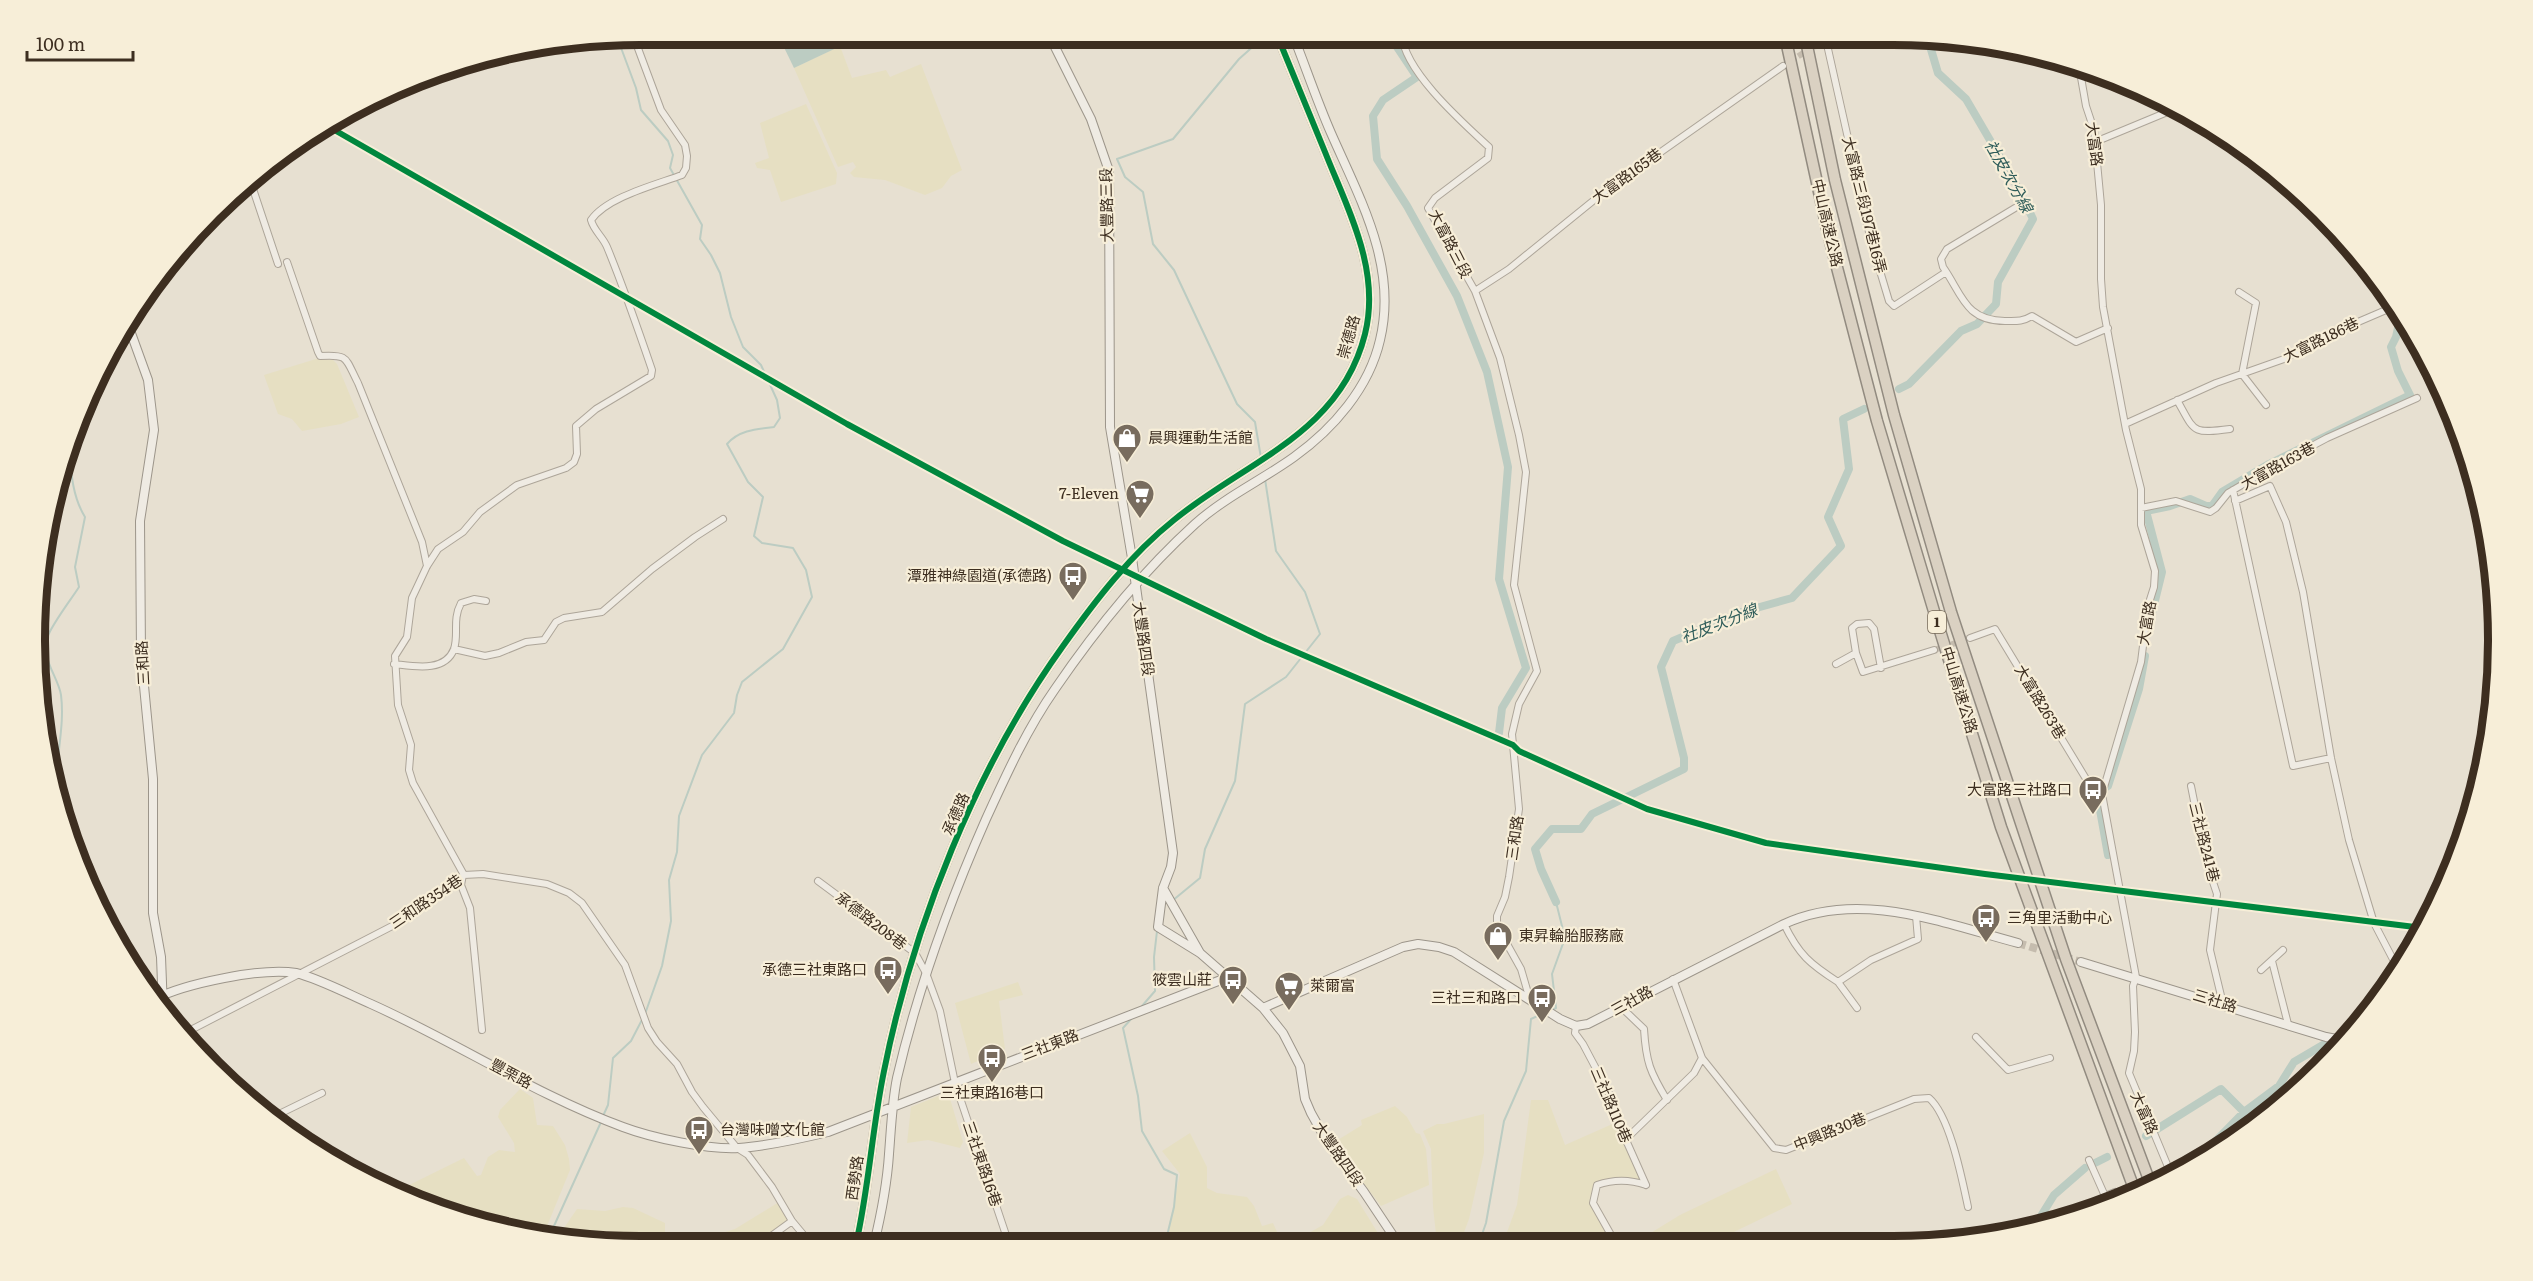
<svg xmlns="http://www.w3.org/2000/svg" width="2533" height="1281" font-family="Literata,'Noto Sans TC',serif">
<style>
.farmland{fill:#e6dfc2}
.water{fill:#bcccc2}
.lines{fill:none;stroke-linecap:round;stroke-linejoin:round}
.stream{stroke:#bcccc2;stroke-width:2}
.canal{stroke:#bcccc2;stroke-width:8}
.street-tunnel{stroke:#c5bcae;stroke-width:6;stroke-dasharray:6 3;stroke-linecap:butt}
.secondary-tunnel{stroke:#c5bcae;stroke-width:8;stroke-dasharray:8 4;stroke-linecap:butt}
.street-casing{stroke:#ada599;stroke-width:8}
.secondary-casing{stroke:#9c958a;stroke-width:10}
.highway-casing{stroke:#928b80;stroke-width:13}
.street{stroke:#efebe3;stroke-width:6}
.secondary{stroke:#efebe3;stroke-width:8}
.highway{stroke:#dad1c2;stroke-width:10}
.cycleway-casing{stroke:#f7eed8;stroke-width:10}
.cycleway{stroke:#00873e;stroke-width:6}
.labels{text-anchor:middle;stroke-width:4.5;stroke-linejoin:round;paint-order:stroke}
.shield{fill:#f7eed8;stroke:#756857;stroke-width:1.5}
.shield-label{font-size:14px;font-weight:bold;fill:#3d2e20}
.street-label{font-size:15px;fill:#3d2e20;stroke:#f7eed8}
.poi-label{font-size:15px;fill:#3d2e20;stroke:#f7eed8;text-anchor:end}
.water-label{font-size:16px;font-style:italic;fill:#2f5d5a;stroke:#f7eed8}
.rim{fill:none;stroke:#3d2e20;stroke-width:8}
</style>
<rect width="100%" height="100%" fill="#e7e0d1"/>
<path class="farmland" d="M840,46L852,78L886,70L890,77L921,64L962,170L951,176L942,188L925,195L885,180L854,177L850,173L856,167L853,162L838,167L794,68Z
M806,104L837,173L836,184L781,202L770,170L757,168L755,163L769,158L760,123Z
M316,359L333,360L337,364L359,417L341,424L302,431L292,419L278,414L264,375Z
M1018,982L1023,995L999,1001L1005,1049L971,1064L955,1003Z
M520,1089L533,1098L537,1125L553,1126L565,1145L569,1159L570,1170L543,1236L476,1223L404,1196L401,1189L464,1158L477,1176L481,1175L488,1157L499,1150L515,1152L514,1143L498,1117L500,1110Z
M948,1092L963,1142L960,1148L928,1140L907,1143L911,1107Z
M1531,1100H1548L1565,1145L1617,1122L1641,1180L1619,1178L1597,1185L1594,1199L1615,1242L1503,1243L1517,1205Z
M1395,1106L1407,1117L1416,1133L1420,1134L1426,1149L1429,1185L1381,1206L1333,1143L1362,1125L1361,1120Z
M1484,1114V1153L1469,1219L1460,1243H1437L1433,1207L1431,1149L1423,1131L1437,1124H1444Z
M1190,1133L1207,1167V1188L1217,1193L1247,1197L1254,1206L1262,1226L1273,1223L1282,1243L1165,1244L1180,1174L1162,1151Z
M1776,1169L1792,1204L1713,1242H1636L1680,1215Z
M1348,1195L1357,1199L1384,1243H1291L1323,1225L1340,1199Z
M779,1202L788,1220L755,1245H601L557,1238L577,1209L605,1211L623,1207L633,1208L665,1223V1241L694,1242L735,1229Z"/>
<path class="water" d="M778,35H843L847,43L794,68Z"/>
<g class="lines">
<path class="stream" d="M1261,458L1255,422L1237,404L1174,270L1153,244L1143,192L1125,177L1117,159L1173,139L1239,59L1266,35
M60,811C50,772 66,734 61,695C59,679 40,657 47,638C52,624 70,601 79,587L75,567L85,517C72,496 71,471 69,447
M1172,901L1200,878L1205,849L1235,781L1245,704L1286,677L1320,634L1305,592L1276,551L1265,479
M1142,1006L1155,991L1154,957L1157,931
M1552,1010L1556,1008L1552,974L1565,938L1556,902
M1132,1018L1123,1028L1138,1096L1142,1131L1164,1169L1177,1175L1174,1207L1165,1244
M603,1116L608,1105L613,1058L631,1041L645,1014L662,966L671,921L669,880L677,852L679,816L702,755L734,713L737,695L742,682L783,649L812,597L806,570L793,548L762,543L754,536L763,497L748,482L727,444C739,430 757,429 774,427L780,418L777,400L761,365L743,347L731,317L720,273L711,255L700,239L702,225L670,168L673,155L668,141L641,110L636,88L617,37
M549,1237L601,1122
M1479,1243L1486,1223L1504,1121L1526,1071L1531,1019L1544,1013"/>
<path class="canal" d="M1389,35L1417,77L1383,100L1373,116L1377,159L1407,206L1457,296L1487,372L1508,467L1499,579L1526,668L1502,708L1499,733
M1899,389L1909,384L1961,331L1977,324L1996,304L1998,282L2033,219L2018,188L1966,99L1938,73L1927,36
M2148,629L2162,572L2146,511L2170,506L2190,499L2206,506H2212L2222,492L2269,464L2410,395L2398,371L2391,347L2396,337L2401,314
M2108,855L2097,793L2108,786L2139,689L2145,656
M1556,902L1541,869L1535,849L1552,829H1581L1592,814L1684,769V758L1661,667L1673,641L1742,612L1792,598L1841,546L1828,517L1849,469L1843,419L1864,409
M2346,1033L2365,1014
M2146,1136L2221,1089L2244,1112
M2201,1156L2244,1112L2279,1086L2294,1062L2328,1042
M2095,1163L2107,1157
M2036,1224L2054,1195L2085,1168"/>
<path class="street-tunnel" d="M1783,66L1816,45
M1934,650L1962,641
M2115,1192L2160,1173"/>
<path class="secondary-tunnel" d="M2018,943L2081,962"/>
<g class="street-casing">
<path id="street" d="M1402,35C1404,71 1463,123 1489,147L1488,158L1435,198L1428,208L1475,291L1500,358L1519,435L1526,472L1514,585L1537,671L1519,704L1512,734L1519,809L1509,877L1505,897L1497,916V926L1521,969L1530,1000
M1826,40L1871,241L1889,301L1894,306L1946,272
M1816,45L1833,36
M2079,66L2086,106L2094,130L2101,205V279L2103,307L2126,430L2141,489V525L2155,571L2154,587L2148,606L2141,662L2102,794L2136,977L2133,986L2135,1032L2134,1051L2129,1073L2171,1174
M2095,142L2177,108
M250,180L278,264
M2015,208L1947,249L1941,259L1943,267C1962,294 1965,321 2005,321C2016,321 2022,322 2032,316L2076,342L2108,328
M287,262L318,352L320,356C349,354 345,358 358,383L422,542L427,566
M1475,291L1509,269L1604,192L1783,66
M2239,292L2256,303L2242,374L2266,405
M2177,400C2195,432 2191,434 2230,429
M2125,424L2216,383L2284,359L2337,331L2386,310L2400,314
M2233,490L2293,766L2331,758
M2235,501L2270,486L2286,522L2303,592L2331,758L2349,840L2374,923L2397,967
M2141,508L2176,501L2210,512L2216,508L2228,493L2271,468L2327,438L2417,398
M1970,638L1995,629L2091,787L2104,784
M454,649L485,656L499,653L526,642L544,640L556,622L564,618L602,612L652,569L695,537L723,519
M394,664C413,666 445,673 454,649C459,634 452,620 461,603L474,599L486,601
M1836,664L1856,653
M1881,668L1874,629L1869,623L1857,624L1852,628L1856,653L1863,672L1934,650
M2191,786L2206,861L2217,894L2210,950L2223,1004
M463,875L461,885L470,908L482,1030
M464,875L413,783L409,770L411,745L398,705L395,656L407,637L412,598L427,566L438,549L463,532L480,512L517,485L566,468L574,462L577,454L576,426L596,409L651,376L652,370C638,329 624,288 607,247C603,237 594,231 591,220C607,197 655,185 682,175L686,168L687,156L685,145L661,110L633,35
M818,881L915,953L926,973L940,1011L955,1083L1009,1244
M1784,924C1799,955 1810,964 1838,982
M2272,961L2288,1024
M2261,970L2283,950
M1673,979L1702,1058L1774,1148L1786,1150L1914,1099L1929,1098C1950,1116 1962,1179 1968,1207
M1622,1008L1644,1029C1646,1062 1650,1072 1667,1100
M1857,1008L1838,982L1871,960L1918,939L1916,916
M1576,1026L1575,1033L1583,1044L1610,1095L1609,1102L1646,1185
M183,1034L400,922L464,875L483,874L547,884L569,893L582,903L625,965L648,1028L657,1042L677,1064L692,1092L703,1107L737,1148L748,1155L772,1187L792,1221L812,1245
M1976,1037L2008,1070L2050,1058
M271,1118L322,1093
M1625,1140L1694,1073L1702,1058
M2089,1160L2105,1196L2103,1206
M2105,1196L2115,1192
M1615,1242L1593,1203L1597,1185C1614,1179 1629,1179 1646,1185
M759,1245L792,1221"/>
</g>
<g class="secondary-casing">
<path id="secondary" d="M1049,35L1091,119L1109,171L1110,427L1132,558L1173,853L1171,867L1163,888L1158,927L1200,953L1263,1008L1283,1033L1300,1066L1305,1099L1311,1113L1329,1145L1364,1192L1398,1243
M127,322L148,380L154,430L140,521L141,655L153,779V913L161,957L163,1009
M1163,888L1200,953
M2081,962L2326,1037L2347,1041
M155,999C184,984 263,967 296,973C318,978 350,995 371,1004C456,1042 536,1095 623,1127C652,1138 709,1150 739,1148C769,1146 799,1139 828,1132L1226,978
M1263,1008L1403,947L1418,944L1439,947L1454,952L1560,1019L1576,1026L1588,1024L1784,924C1859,889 1943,923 2018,943
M856,1244C869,1187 872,1129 884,1071C913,926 976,767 1063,646C1095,601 1130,555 1174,520C1246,461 1340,434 1365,334C1381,270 1348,210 1325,152C1309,113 1293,74 1277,35
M874,1244C881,1215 887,1185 889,1154C891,1129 892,1103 897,1078C918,988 949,903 986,819C1006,775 1027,729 1055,689C1096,629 1141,573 1195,524C1225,497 1262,480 1294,457C1333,429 1369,388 1380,340C1398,266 1360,199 1331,133C1317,101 1306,68 1293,35"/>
</g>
<g class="highway-casing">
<path id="highway" d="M1785,36L1828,233L1877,421L1936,618L2001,827L2136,1194
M1805,36L1835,180L1894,415L1951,612L2066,959L2151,1185"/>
</g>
<use href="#street" class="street"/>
<use href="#secondary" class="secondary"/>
<use href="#highway" class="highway"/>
<g class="cycleway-casing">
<path id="cycleway" d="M324,124L847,424L1063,541L1266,639L1513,745L1519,751L1647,809L1766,843L1985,874L2423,928
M856,1244C869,1187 872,1129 884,1071C913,926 976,767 1063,646C1095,601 1130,555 1174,520C1246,461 1340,434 1365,334C1381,270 1348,210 1325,152C1309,113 1293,74 1277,35"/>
</g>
<use href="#cycleway" class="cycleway"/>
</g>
<defs>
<g id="shop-pin" transform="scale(1.5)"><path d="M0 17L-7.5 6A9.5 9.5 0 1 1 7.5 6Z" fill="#786c5e" stroke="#f7eed8"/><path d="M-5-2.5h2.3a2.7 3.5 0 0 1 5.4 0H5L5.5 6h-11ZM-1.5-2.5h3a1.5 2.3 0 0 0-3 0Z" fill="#fff"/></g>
<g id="supermarket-pin" transform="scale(1.5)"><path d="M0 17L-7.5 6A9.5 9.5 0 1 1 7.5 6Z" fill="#786c5e" stroke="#f7eed8"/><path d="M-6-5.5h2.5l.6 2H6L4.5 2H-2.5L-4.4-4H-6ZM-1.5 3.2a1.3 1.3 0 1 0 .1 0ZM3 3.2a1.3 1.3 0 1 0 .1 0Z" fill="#fff"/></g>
<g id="bus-pin" transform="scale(1.5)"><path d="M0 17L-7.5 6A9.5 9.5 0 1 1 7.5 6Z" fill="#786c5e" stroke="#f7eed8"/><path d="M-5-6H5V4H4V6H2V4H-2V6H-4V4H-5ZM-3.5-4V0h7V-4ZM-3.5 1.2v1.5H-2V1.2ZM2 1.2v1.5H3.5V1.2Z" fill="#fff"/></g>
</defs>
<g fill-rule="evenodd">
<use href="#shop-pin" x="1127" y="438"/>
<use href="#supermarket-pin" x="1140" y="494"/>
<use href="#bus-pin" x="1073" y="576"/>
<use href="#bus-pin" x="2093" y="790"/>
<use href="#bus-pin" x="1986" y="918"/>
<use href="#shop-pin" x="1498" y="936"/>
<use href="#bus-pin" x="888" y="970"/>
<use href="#bus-pin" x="1233" y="980"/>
<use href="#supermarket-pin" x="1289" y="986"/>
<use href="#bus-pin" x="1542" y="998"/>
<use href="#bus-pin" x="992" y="1058"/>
<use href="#bus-pin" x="699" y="1130"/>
</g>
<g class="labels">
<rect class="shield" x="1928" y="611" width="18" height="22" rx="4.5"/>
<g class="shield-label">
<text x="1937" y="627">1</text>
</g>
<g class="street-label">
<text transform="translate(2094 144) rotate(82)" y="5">大富路</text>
<text transform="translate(1627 176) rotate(-36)" y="5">大富路165巷</text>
<text transform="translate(1107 205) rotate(-91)" y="5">大豐路三段</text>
<text transform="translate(1864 205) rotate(76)" y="5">大富路三段197巷16弄</text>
<text transform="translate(1827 223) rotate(77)" y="5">中山高速公路</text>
<text transform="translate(1450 244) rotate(63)" y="5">大富路三段</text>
<text transform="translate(1349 337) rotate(-74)" y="5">崇德路</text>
<text transform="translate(2321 340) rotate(-26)" y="5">大富路186巷</text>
<text transform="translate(2278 466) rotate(-29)" y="5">大富路163巷</text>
<text transform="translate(2147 623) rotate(-80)" y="5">大富路</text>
<text transform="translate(1143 639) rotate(82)" y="5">大豐路四段</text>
<text transform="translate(143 663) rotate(-93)" y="5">三和路</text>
<text transform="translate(1959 690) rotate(73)" y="5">中山高速公路</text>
<text transform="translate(2040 702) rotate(59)" y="5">大富路263巷</text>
<text transform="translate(956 814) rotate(-66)" y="5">承德路</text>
<text transform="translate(1515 838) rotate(-82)" y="5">三和路</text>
<text transform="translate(2204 842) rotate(76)" y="5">三社路241巷</text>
<text transform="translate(426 902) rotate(-34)" y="5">三和路354巷</text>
<text transform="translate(871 921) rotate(37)" y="5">承德路208巷</text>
<text transform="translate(1632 1001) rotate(-29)" y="5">三社路</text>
<text transform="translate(2215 1001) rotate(17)" y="5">三社路</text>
<text transform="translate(1050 1045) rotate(-21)" y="5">三社東路</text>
<text transform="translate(511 1074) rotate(28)" y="5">豐栗路</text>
<text transform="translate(1611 1105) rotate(67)" y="5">三社路110巷</text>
<text transform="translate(2144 1113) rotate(66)" y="5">大富路</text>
<text transform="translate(1830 1132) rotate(-22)" y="5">中興路30巷</text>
<text transform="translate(1338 1154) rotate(55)" y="5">大豐路四段</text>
<text transform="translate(982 1164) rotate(71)" y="5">三社東路16巷</text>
<text transform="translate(855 1178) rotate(-82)" y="5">西勢路</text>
</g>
<g class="poi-label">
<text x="1148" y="443" text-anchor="start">晨興運動生活館</text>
<text x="1119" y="499">7-Eleven</text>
<text x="1052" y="581">潭雅神綠園道(承德路)</text>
<text x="2072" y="795">大富路三社路口</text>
<text x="2007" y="923" text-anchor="start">三角里活動中心</text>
<text x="1519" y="941" text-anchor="start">東昇輪胎服務廠</text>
<text x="867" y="975">承德三社東路口</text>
<text x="1212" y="985">筱雲山莊</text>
<text x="1310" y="991" text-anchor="start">萊爾富</text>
<text x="1521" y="1003">三社三和路口</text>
<text x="992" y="1098" text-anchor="middle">三社東路16巷口</text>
<text x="720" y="1135" text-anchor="start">台灣味噌文化館</text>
</g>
<g class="water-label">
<text transform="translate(2009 176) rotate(61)" y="6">社皮次分線</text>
<text transform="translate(1719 623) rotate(-21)" y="6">社皮次分線</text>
</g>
</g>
<path d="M0 0H2533V1281H0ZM640 45H1893A595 595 0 0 1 2488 640V641A595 595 0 0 1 1893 1236H640A595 595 0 0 1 45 641V640A595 595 0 0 1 640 45Z" fill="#f7eed8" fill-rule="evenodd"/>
<path class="rim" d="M640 45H1893A595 595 0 0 1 2488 640V641A595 595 0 0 1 1893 1236H640A595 595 0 0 1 45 641V640A595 595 0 0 1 640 45Z"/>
<path d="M27 51v9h106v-9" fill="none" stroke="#3d2e20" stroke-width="3"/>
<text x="36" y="51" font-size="18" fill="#3d2e20" stroke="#f7eed8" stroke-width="4.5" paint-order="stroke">100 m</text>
</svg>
